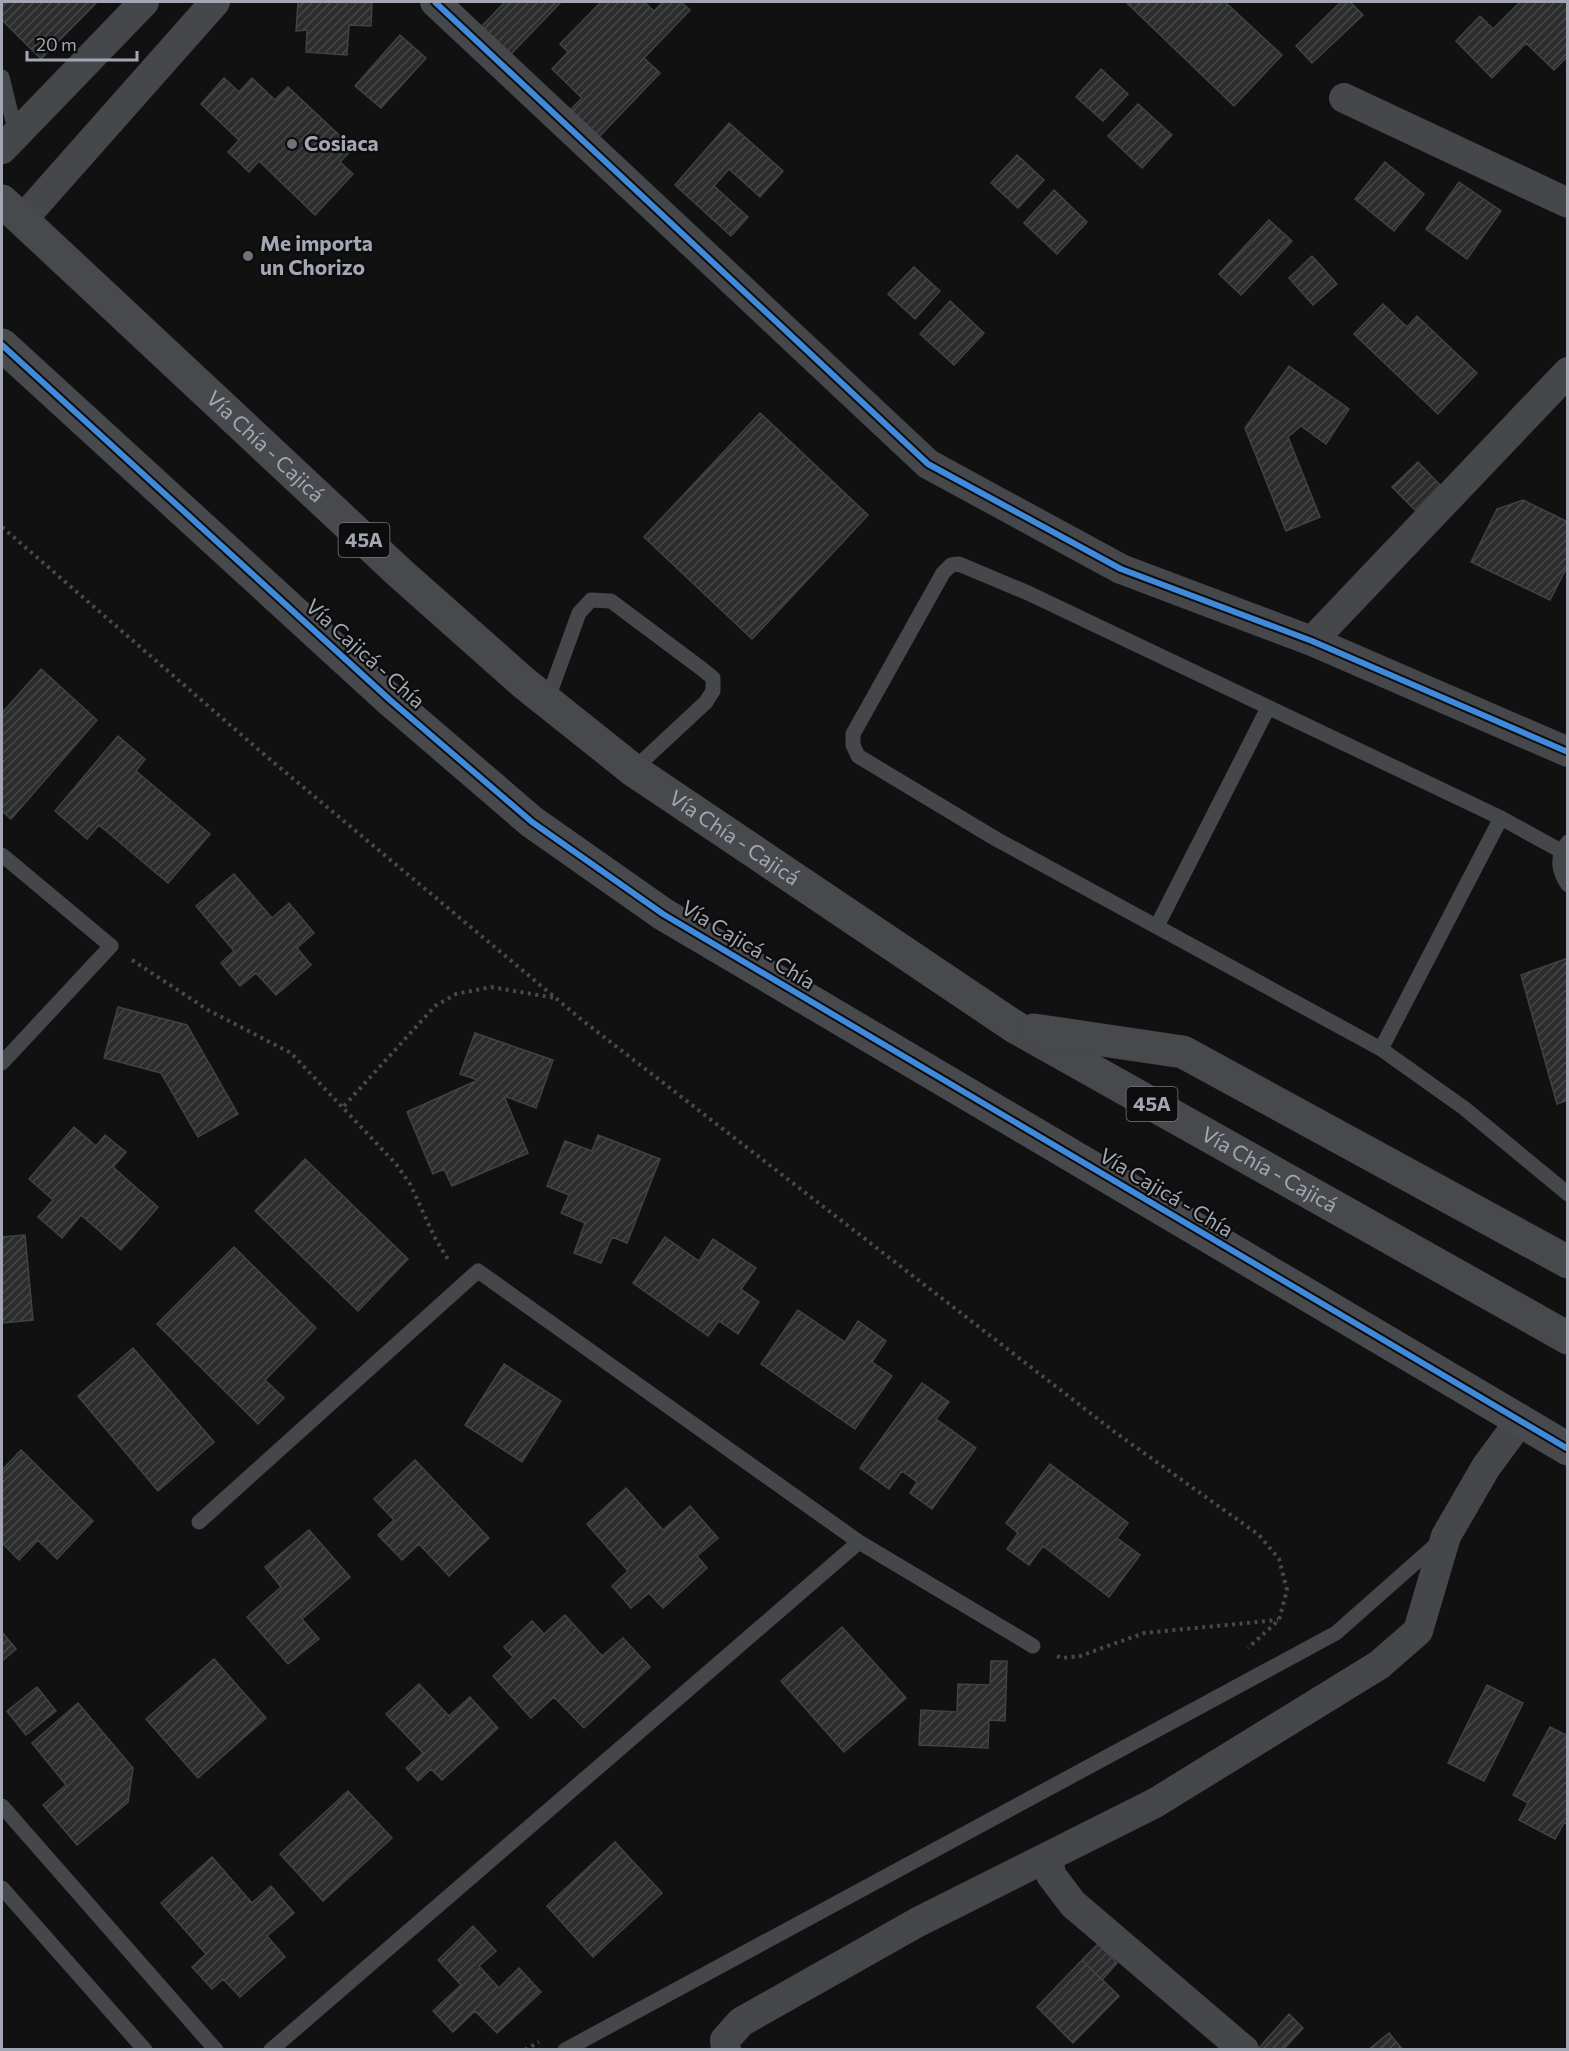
<svg xmlns="http://www.w3.org/2000/svg" width="1569" height="2051" font-family="Commissioner,sans-serif">
<style>
.building{fill:url(#building-hatch);stroke:#404246;stroke-width:1.5}
.lines{fill:none;stroke-linecap:round;stroke-linejoin:round}
.path{stroke:#47494c;stroke-width:4;stroke-dasharray:3 4.5;stroke-linecap:butt}
.lane{stroke:#46474a;stroke-width:15}
.street{stroke:#46474a;stroke-width:30}
.highway{stroke:#48494c;stroke-width:33}
.cycleway-casing{stroke:#0c0c0d;stroke-width:10}
.cycleway{stroke:#408adc;stroke-width:6}
.poi-dot{fill:#6f727b;stroke:#0c0c0d;stroke-width:2}
.labels{text-anchor:middle;stroke-width:4.5;stroke-linejoin:round;paint-order:stroke}
.shield{fill:#0c0c0d;stroke:#757881;stroke-width:1.5}
.shield-label{font-size:20px;font-weight:bold;fill:#a2a7b3}
.poi-label{font-size:21px;font-weight:bold;fill:#a2a7b3;stroke:#0c0c0d;text-anchor:start}
.street-label{font-size:21px;fill:#a2a7b3;stroke:#0c0c0d}
</style>
<defs>
<pattern id="building-hatch" width="6" height="6" patternUnits="userSpaceOnUse" patternTransform="scale(1.5)"><rect width="6" height="6" fill="#2c2c2d"/><path d="M-1 1l2-2M0 6l6-6M5 7l2-2" fill="none" stroke="#474849"/></pattern>
</defs>
<rect width="100%" height="100%" fill="#111112"/>
<path class="building" d="M2,2H97L41,59L2,20Z
M298,2L372,3L371,26L349,25L347,55L306,52L307,30L296,31Z
M505,2H561L511,54L481,27Z
M601,2H644L654,11L663,2H681L690,10L644,58L660,73L594,142L565,115L582,98L552,69L568,52L560,44Z
M1126,2H1225L1282,55L1234,106Z
M1341,2H1350L1363,15L1312,63L1296,46Z
M1520,2H1568V56L1554,70L1526,43L1492,78L1456,41L1480,16L1493,29Z
M400,35L426,58L381,108L355,86Z
M1101,69L1128,94L1103,121L1076,97Z
M224,78L239,92L252,78L275,100L288,87L353,148L340,162L353,174L315,215L259,161L249,172L228,152L239,140L201,104Z
M1138,104L1172,135L1142,168L1108,136Z
M729,123L783,171L760,197L729,169L714,186L748,217L731,236L675,185Z
M1017,155L1044,180L1018,208L991,183Z
M1385,162L1424,194L1394,231L1355,199Z
M1459,182L1501,211L1467,259L1426,229Z
M1054,190L1087,222L1057,254L1024,223Z
M1269,220L1292,241L1241,295L1219,274Z
M1312,256L1337,284L1313,305L1289,278Z
M914,267L940,291L915,319L888,294Z
M950,301L984,333L954,365L920,334Z
M1383,304L1407,327L1417,316L1477,373L1438,414L1354,334Z
M1289,366L1349,409L1326,444L1301,426L1288,437L1320,517L1286,531L1245,428Z
M760,413L868,515L752,639L644,537Z
M1418,462L1440,485L1415,510L1392,487Z
M1523,500L1568,522V565L1550,600L1471,562L1497,509Z
M41,669L97,720L11,819L2,811V713Z
M118,736L145,759L136,771L210,834L168,883L99,825L87,839L55,811Z
M234,874L272,918L289,903L314,933L297,948L311,965L276,995L256,973L240,986L221,963L234,951L196,906Z
M1568,958V1100L1557,1104L1521,975Z
M118,1007L187,1025L238,1114L198,1137L161,1073L104,1058Z
M475,1033L553,1060L536,1108L504,1096L528,1153L452,1186L444,1169L433,1174L407,1112L478,1080L460,1074Z
M74,1127L96,1146L105,1135L126,1152L113,1167L158,1207L121,1250L81,1215L62,1238L38,1217L53,1200L29,1179Z
M598,1135L660,1159L627,1243L612,1237L601,1263L574,1253L585,1223L561,1213L569,1195L547,1186L565,1141L592,1151Z
M305,1159L408,1259L358,1311L255,1211Z
M25,1235L33,1320L2,1323V1237Z
M665,1237L699,1261L713,1239L756,1268L741,1289L759,1302L738,1334L719,1321L708,1336L633,1283Z
M234,1247L316,1328L265,1380L284,1398L258,1424L157,1324Z
M798,1310L845,1342L858,1321L886,1341L872,1362L892,1376L855,1429L761,1364Z
M133,1348L214,1442L158,1491L78,1396Z
M504,1364L561,1401L522,1462L465,1425Z
M922,1383L949,1402L936,1419L976,1448L932,1509L910,1493L917,1482L902,1471L889,1489L860,1468Z
M21,1450L93,1521L57,1559L38,1540L19,1560L2,1543V1509L4,1506L2,1504V1470Z
M415,1460L489,1538L449,1576L419,1544L402,1560L378,1535L394,1520L374,1499Z
M1050,1464L1128,1523L1117,1538L1140,1555L1109,1597L1043,1546L1029,1565L1007,1549L1018,1533L1006,1523Z
M626,1488L663,1530L690,1506L718,1538L697,1556L707,1568L663,1608L649,1593L631,1608L612,1586L628,1571L587,1524Z
M309,1530L350,1577L302,1619L319,1639L288,1664L247,1617L281,1587L265,1567Z
M565,1615L602,1656L623,1638L650,1667L584,1728L554,1697L531,1718L493,1676L513,1657L504,1647L532,1621L544,1634Z
M842,1627L906,1698L844,1752L781,1681Z
M2,1632L16,1649L2,1661Z
M214,1659L266,1718L198,1778L146,1719Z
M991,1661H1007L1005,1721L989,1720L988,1748L919,1745L921,1710L957,1712L958,1684L990,1685Z
M419,1684L449,1716L470,1697L498,1728L442,1780L431,1769L418,1781L406,1768L423,1753L386,1714Z
M1487,1685L1523,1703L1484,1781L1448,1763Z
M37,1687L56,1711L26,1735L7,1711Z
M78,1703L133,1768L128,1802L77,1845L43,1805L66,1785L32,1743Z
M1550,1727L1568,1736V1824L1564,1823L1555,1839L1519,1820L1528,1803L1513,1795Z
M348,1791L392,1838L323,1901L280,1854Z
M615,1842L662,1893L593,1957L547,1906Z
M212,1857L252,1903L271,1886L294,1913L267,1936L285,1957L240,1997L223,1979L212,1989L192,1967L206,1954L161,1903Z
M473,1926L496,1951L479,1966L499,1988L519,1968L541,1992L497,2033L475,2011L453,2032L433,2011L461,1985L438,1960Z
M1098,1944L1117,1963L1102,1980L1082,1960Z
M1082,1960L1119,1996L1073,2043L1037,2007Z
M1289,2014L1303,2028L1283,2050H1257Z
M1389,2033L1403,2050H1368Z"/>
<g class="lines">
<path class="path" d="M2,527L260,751L582,1020L1116,1433L1259,1535L1279,1559L1287,1590L1279,1620L1248,1648
M132,960L208,1010L291,1053L396,1164L410,1184L435,1238L449,1261
M344,1106L435,1006L456,994L491,987L555,998
M1057,1656L1062,1658L1080,1656L1144,1633L1278,1620
M525,2050L539,2042"/>
<path class="lane" d="M2,77L16,134
M547,701L579,613L591,600L611,601L702,669L713,678V691L706,702L633,770
M1568,842C1556,857 1558,870 1568,885
M1561,851L1501,818L1028,593L959,564L951,565L943,573L853,734V745L858,756L996,839L1381,1049L1464,1108L1568,1194
M2,855L111,946L2,1063
M1157,926L1268,708
M1381,1049L1501,818
M199,1522L478,1271L859,1542L1033,1646
M2,1806L216,2050
M2,1888L145,2050
M271,2050L859,1542
M565,2050L1336,1633L1439,1542"/>
<path class="street" d="M435,2L928,464L1121,569L1312,641L1568,752
M1344,98L1568,203
M2,149L144,2
M22,220L215,2
M1312,641L1568,372
M1048,1857L1051,1875L1073,1904L1244,2050
M726,2050L725,2040L741,2022L918,1922L1155,1803L1379,1665L1418,1631L1446,1536L1486,1467L1520,1421"/>
<g class="highway">
<path id="s1" d="M2,201L401,574L524,683L633,770L1015,1027L1568,1338"/>
<path d="M2,345L390,700L532,822L663,914L1568,1449"/>
<path d="M1034,1030L1183,1052L1568,1262"/>
</g>
<g class="cycleway-casing">
<path id="cycleway" d="M435,2L928,464L1121,569L1312,641L1568,752
M2,345L390,700L532,822L663,914L1568,1449"/>
</g>
<use href="#cycleway" class="cycleway"/>
</g>
<g class="poi-dot">
<circle cx="292" cy="144" r="6"/>
<circle cx="248" cy="256" r="6"/>
</g>
<g class="labels">
<g class="shield">
<rect x="338.5" y="523" width="51" height="34" rx="4.5"/>
<rect x="1126.5" y="1087" width="51" height="34" rx="4.5"/>
</g>
<g class="shield-label">
<text x="364" y="547">45A</text>
<text x="1152" y="1111">45A</text>
</g>
<g class="poi-label">
<text x="304" y="151">Cosiaca</text>
<text x="260" y="251">Me importa<tspan x="260" dy="24">un Chorizo</tspan></text>
</g>
<g class="street-label">
<text dy="7" stroke="none"><textPath href="#s1" startOffset="360">Vía Chía - Cajicá</textPath></text>
<text transform="translate(365 654) rotate(42)" y="7">Vía Cajicá - Chía</text>
<text dy="7" stroke="none"><textPath href="#s1" startOffset="972">Vía Chía - Cajicá</textPath></text>
<text transform="translate(748 945) rotate(31)" y="7">Vía Cajicá - Chía</text>
<text dy="7" stroke="none"><textPath href="#s1" startOffset="1602">Vía Chía - Cajicá</textPath></text>
<text transform="translate(1166 1193) rotate(31)" y="7">Vía Cajicá - Chía</text>
</g>
</g>
<rect width="1569" height="2051" fill="none" stroke="#a2a7b3" stroke-width="6"/>
<path d="M27 51v9h110v-9" fill="none" stroke="#a2a7b3" stroke-width="3"/>
<text x="36" y="51" font-size="18" fill="#a2a7b3" stroke="#0c0c0d" stroke-width="4.5" paint-order="stroke">20 m</text>
</svg>
